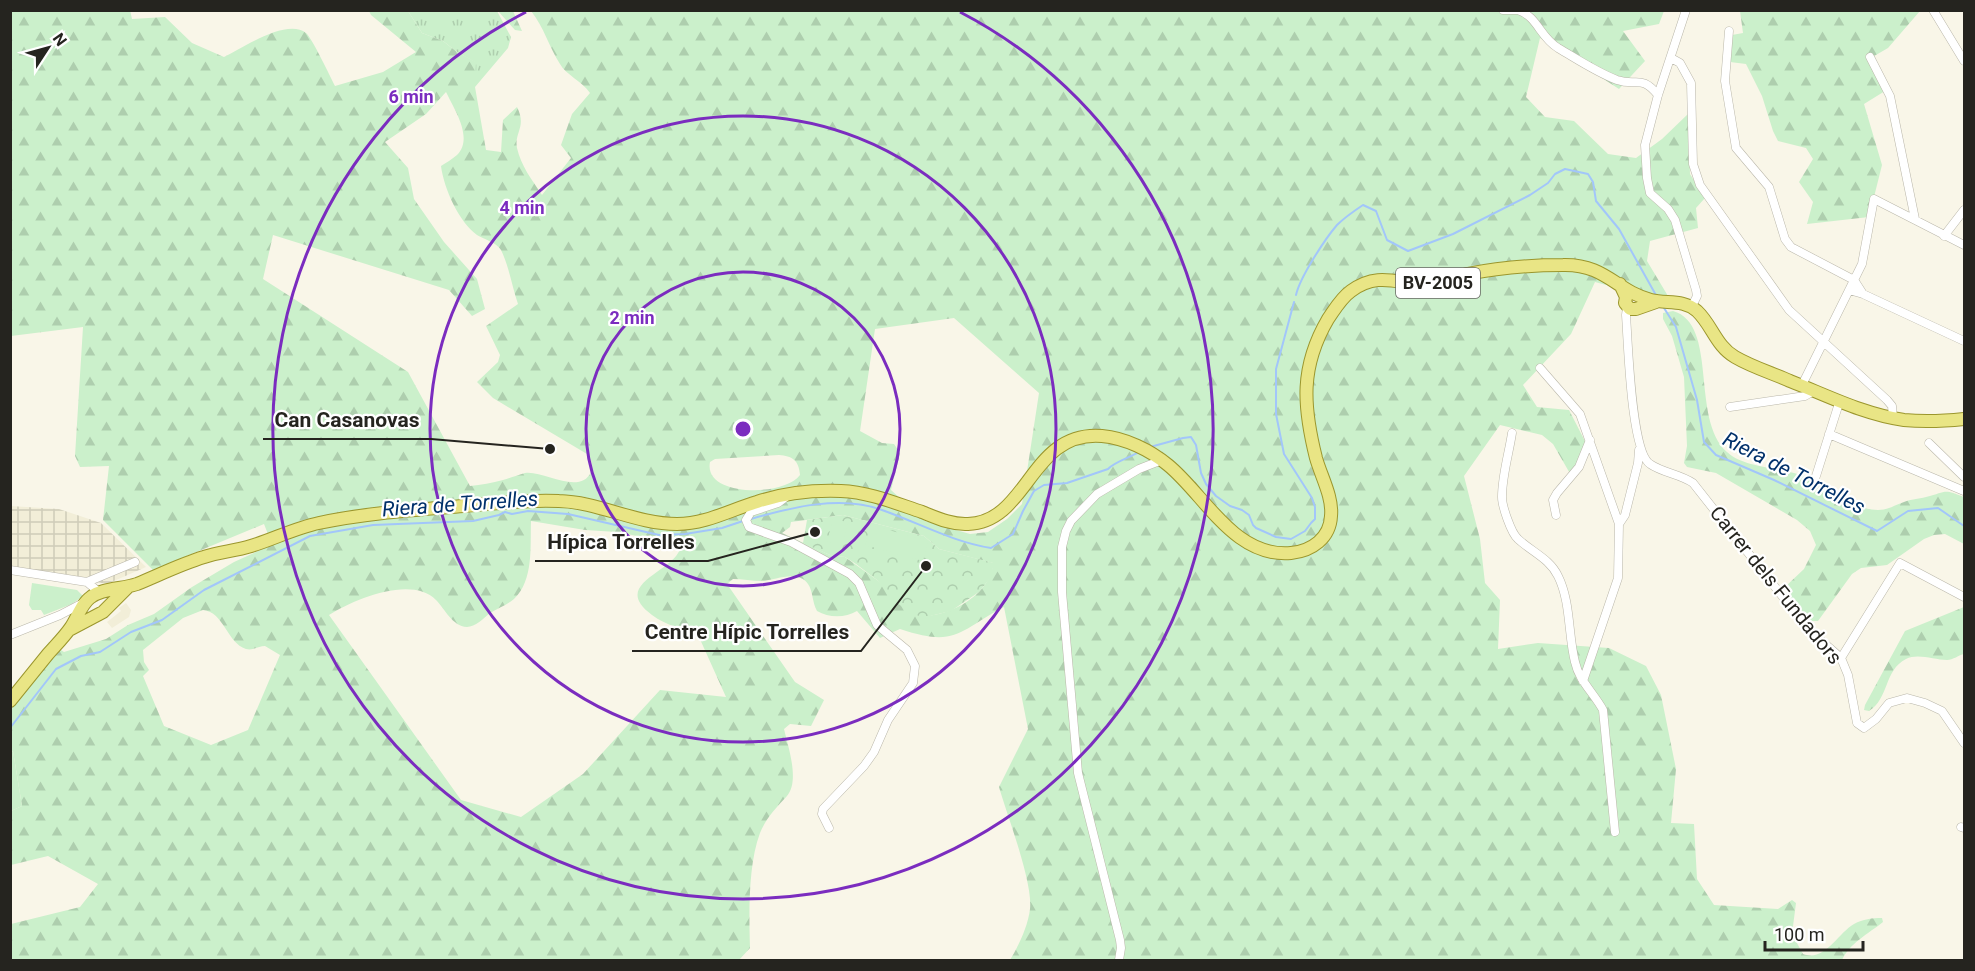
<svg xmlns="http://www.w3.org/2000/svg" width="1975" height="971" font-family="Roboto,sans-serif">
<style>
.built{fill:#f2eed8}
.industrial{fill:url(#industrial-grid)}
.grass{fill:url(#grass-tufts)}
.forest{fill:url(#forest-firs);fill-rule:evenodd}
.park{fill:url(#park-crowns)}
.garden{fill:#cbf0cb}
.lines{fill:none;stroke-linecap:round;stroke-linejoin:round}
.stream{stroke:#a2c6fa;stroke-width:2}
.minor-casing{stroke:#bab7aa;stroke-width:9}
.primary-casing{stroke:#9b962d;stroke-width:14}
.minor{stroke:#fff;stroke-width:8}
.primary{stroke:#e9e585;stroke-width:12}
.ring{fill:none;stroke:#7b2cbf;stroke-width:3}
.labels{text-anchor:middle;stroke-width:4.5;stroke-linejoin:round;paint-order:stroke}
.shield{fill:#fff;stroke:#666662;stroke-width:1.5}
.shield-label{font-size:18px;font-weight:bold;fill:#25241f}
.street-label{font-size:20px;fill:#25241f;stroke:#fff}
.water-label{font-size:21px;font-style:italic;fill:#00306a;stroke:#fff}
.centre{fill:#7b2cbf;stroke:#fff;stroke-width:3}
.ring-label{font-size:18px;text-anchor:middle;font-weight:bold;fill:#7b2cbf;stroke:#fff;stroke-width:4.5;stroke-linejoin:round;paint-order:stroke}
.leader{fill:none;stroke:#25241f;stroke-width:2}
.callout-dot{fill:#25241f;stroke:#fff;stroke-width:2}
.callout-label{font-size:21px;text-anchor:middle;font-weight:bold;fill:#25241f;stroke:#fff;stroke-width:4.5;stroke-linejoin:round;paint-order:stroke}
</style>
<defs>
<pattern id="industrial-grid" width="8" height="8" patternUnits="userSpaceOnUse" patternTransform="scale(1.5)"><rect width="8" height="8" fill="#f2eed8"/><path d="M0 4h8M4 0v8" fill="none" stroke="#cfccb9"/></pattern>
<pattern id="grass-tufts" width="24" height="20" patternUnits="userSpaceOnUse" patternTransform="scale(1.5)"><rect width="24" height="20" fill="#cbf0cb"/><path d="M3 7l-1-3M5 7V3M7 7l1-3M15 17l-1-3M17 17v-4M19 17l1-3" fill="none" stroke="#aeceae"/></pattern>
<pattern id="forest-firs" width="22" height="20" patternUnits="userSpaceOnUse" patternTransform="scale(1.5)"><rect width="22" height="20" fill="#cbf0cb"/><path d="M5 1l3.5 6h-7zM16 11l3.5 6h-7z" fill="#aeceae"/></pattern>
<pattern id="park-crowns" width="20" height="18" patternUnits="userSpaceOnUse" patternTransform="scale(1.5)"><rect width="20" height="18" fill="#cbf0cb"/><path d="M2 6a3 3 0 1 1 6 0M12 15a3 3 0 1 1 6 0" fill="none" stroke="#aeceae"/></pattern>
</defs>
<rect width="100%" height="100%" fill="#f9f6e8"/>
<path class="built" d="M126,603L131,610L129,617L112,628L107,622L121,611L119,608Z"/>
<path class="industrial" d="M10,506L59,509L101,523L146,567L107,584L11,566Z"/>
<path class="grass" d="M408,11H497L511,37L508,48L475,87V62L457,52L443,41L422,33Z"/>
<path class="forest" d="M130,10L132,19L165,17L192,43L224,57C242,48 287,18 306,33C312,38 330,76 335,86L383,72L416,52L371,15L369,11H408L422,33L443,41L457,52L476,62L475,87L486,150L501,152L503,120L517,107C527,127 514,132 517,148C521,166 532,180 542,195L571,158L561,145L572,114L590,93C582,81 566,75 560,64C549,47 544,27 531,11H1664L1659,24L1623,31L1645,61L1619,89L1540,38L1526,97L1545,117L1574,121L1608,154L1636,158L1662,139L1688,114L1690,174L1705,198L1696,208L1698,228L1650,241L1647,261L1668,296L1617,288L1595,282L1571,334L1523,385L1537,407L1569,410L1588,447L1572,477L1553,444L1542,435L1500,425L1464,476L1480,539L1485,583L1500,600L1498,649L1538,643L1609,648L1646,666L1661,695L1676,769L1671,823L1694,824L1697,879L1714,905L1778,909L1792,900L1796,903L1792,934L1803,954C1825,962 1837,934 1854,924C1863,919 1872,918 1882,918L1883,922C1868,934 1850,943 1842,960H1010C1019,945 1028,926 1030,909C1033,882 1007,815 999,787L1028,729L1004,607C958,631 957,648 900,629L880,638L857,611C845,618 829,618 817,611C812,602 813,591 808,584C798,569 776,580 762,581C752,581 742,579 733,579L727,584L795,682L824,700L811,726L790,724L784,729C788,746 800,781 787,796C776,808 766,818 760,833C748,865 749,914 750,948L739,960H11V924L80,907L98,884L48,856L11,865V811L22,806L13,751L11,753V694L49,642L64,652L106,639L128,625L154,614L192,587L234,562L269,546L271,542L264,524L153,570L103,520L109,466L80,467L75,456L83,327L11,336L10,11ZM446,92C454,109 474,138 457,155C452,159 446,163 441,166C444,189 459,222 477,235C485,240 496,242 501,250C509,266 512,287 518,304L486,326L500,355L498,362L477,382L493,398L587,454C591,460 594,465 591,472C580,496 543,470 525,473C518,475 510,478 503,480C492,483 481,485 470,486L408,372L263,279L273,235L449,290L472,316L485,309L477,279L444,242L414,199L408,168L385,142L426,114ZM954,318L1039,393L1022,504L1007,519L988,532L970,534L925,521L891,490L900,453L894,444L882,443L860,431L875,329ZM779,455C792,456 799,460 800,475C784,497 703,497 710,462L715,459ZM843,515L924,536L939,549L993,563C992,594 948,618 919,616L877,580L845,557L830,555L782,533L790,527L791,522ZM531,521L585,530L617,532L662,541L680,549C672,573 610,584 652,615C666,626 684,628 699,637L726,697L660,690L583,774L521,817L461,800L329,615C354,599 412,575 436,600C445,609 452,626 467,627C475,627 484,618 490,613C498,608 507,605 514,599C534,580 530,546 531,521ZM203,610C224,612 227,643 246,649C253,651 258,646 265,646L280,655L248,730L211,745L164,726L143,676L149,670L144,662L143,650L183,618Z
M498,11H513L522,31L515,30Z
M1740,11H1920L1888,48L1869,59L1885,91L1864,104L1882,165L1869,217L1807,224L1813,202L1799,182L1813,159L1806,148L1778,141L1773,131L1762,96L1746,64L1730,62L1732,35L1743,33Z
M1673,311C1719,324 1690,419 1727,452C1744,468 1779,467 1800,475C1824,485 1854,510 1878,510C1888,510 1895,505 1904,502C1911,499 1918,499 1926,497C1946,492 1943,488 1964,497V544L1945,534L1934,535L1924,539L1887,565L1861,568L1852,574L1818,621H1812C1802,613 1789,600 1785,587L1804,569L1816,545L1810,531L1797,520L1716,473L1687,467L1684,463L1687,446L1684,377L1672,336L1663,319V313Z
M1964,607V654C1959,655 1953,660 1947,660C1934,660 1918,653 1906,659C1884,670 1889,699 1869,711L1864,710L1865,705L1905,631Z"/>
<path class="park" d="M843,515L924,536L939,549L994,563L991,577L979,592L951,611L930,616H919L911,613L897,603L877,580L856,564L845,557L830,555L803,543L807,520Z"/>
<path class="garden" d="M833,519L848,522L842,546L827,542Z
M871,525L928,541L923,561L865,545Z
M32,583L77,590L83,596L72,604L44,615L41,610H32L29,605Z
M13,751L22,806L11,811V753Z"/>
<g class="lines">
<path class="stream" d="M1296,295C1300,277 1325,239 1337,225C1345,217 1354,211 1363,205L1376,211L1387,240L1408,251L1453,234L1530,195L1548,183L1555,174L1565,169L1588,174L1593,182L1596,201L1619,229L1657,297
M1664,308L1676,327L1697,400L1704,442L1716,455L1774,480L1877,531L1908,511L1938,508L1964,526
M1150,447L1183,438L1191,437L1196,445L1201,473L1206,484L1216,496L1230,506L1242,510L1249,515L1253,525L1256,528L1276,537L1291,539L1305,531L1311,523L1315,519V507L1312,498L1284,454L1276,414V369L1294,302
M751,519C792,507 841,495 882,510C919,523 953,542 991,548L1013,534L1023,511L1034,491L1044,485L1067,483L1108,469C1114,462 1131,457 1139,452
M10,728L56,669L81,656L100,652L131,632L162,620L204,590L310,536L373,525L473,521L499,515L505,512L512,514L528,511L568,514L659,535L685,534L722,528L746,520"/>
<g class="minor-casing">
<path id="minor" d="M1503,10H1516
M1518,10C1538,17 1539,36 1558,48C1577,59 1596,72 1617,80C1637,87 1641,74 1658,95
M1686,10L1658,95L1645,145L1647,178L1650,193L1668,209L1675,220L1696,290L1697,296L1691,308
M1933,10L1964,61
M1729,31L1725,81L1736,148L1769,187L1785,239L1791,247L1854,280L1863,294
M1870,57L1890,96L1915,219
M1671,58L1680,63L1691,83L1693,164L1700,185L1789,310L1887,400L1892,406L1893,417
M1944,236L1964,210
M1849,290L1863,294L1964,341
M1627,307L1626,315C1628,341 1631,452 1650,464C1663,473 1680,474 1693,483L1809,630L1841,658L1848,675L1857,723L1864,728L1876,719L1889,703L1907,698L1925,703L1942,711L1964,743
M1540,368L1580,414L1619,524
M1802,385L1862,264L1874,199L1964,245
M1730,407L1805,396L1815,390
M1512,433C1509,453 1502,476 1502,497C1502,506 1511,533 1518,539C1532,552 1550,559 1558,576C1571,602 1568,635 1575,662C1579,681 1594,693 1603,710L1615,832
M1829,434L1964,491
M1929,443L1964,477
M1816,476L1840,400
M786,497L778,503L751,512L746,520L749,527L791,542L850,574L859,583L877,625L907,650L915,666L913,683L888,720L874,752L864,766L823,809L822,814L829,828
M1556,515L1553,500L1557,493L1579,467L1590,440
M10,570L87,582L100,593
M87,582L135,562
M10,635L60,615L83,603
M1841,658L1900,563L1964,597
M1583,681L1618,578L1619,524L1625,515L1638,463L1639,450
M1961,827L1964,828
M1119,960L1121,948L1120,940L1078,773L1062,592V547L1066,531L1071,521L1097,494L1139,469L1162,460"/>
</g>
<g class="primary-casing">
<path id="primary" d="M1620,284L1626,297L1625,303L1630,309H1636L1656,302
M69,630L103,612L127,588
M10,701C23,685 35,670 48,654C56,645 65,636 71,627C77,618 82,603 91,597C102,588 123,589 137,584C159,575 181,564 204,557C219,552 235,551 251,546C274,539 295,528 319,523C366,513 415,510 463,506C495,504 526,499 559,501C599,502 636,524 677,524C706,524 730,510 757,502C784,493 813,490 841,491C869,492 895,503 922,512C937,518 952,525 968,524C1029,522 1030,430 1102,436C1125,438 1150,450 1168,465C1205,495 1234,558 1291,553C1312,551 1330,538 1331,516C1333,497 1321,476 1316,458C1303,406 1300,367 1328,319C1335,309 1341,298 1351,291C1381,269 1402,287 1432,284C1444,282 1456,277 1467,274C1498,268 1532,265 1563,265C1606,264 1616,291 1651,300C1667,304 1683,299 1697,311C1712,325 1716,346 1735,357C1752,367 1772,373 1790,381C1826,395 1865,415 1904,420C1924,422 1945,421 1964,419"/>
</g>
<use href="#minor" class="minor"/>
<use href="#primary" class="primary"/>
</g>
<g class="ring">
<circle cx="743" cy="429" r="157"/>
<circle cx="743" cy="429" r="313"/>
<path d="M960 12A470 470 0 1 1 526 12"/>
</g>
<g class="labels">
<rect class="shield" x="1396" y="268" width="84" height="30" rx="4.5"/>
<g class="shield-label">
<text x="1438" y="289">BV-2005</text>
</g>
<g class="street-label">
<text transform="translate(1776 585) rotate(51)" y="7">Carrer dels Fundadors</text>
</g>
<g class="water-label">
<text transform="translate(1794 473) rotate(27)" y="7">Riera de Torrelles</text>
<text transform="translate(460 504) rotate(-4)" y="7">Riera de Torrelles</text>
</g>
</g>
<circle cx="743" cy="429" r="9" class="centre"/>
<g class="ring-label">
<text x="411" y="103">6 min</text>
<text x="522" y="214">4 min</text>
<text x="632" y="324">2 min</text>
</g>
<path class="leader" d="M550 449L431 439H263M815 532L708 561H535M926 566L861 651H632"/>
<g class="callout-dot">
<circle cx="550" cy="449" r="6"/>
<circle cx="815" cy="532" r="6"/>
<circle cx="926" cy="566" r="6"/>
</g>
<g class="callout-label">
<text x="347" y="427">Can Casanovas</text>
<text x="621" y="549">Hípica Torrelles</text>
<text x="747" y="639">Centre Hípic Torrelles</text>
</g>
<rect width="1975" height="971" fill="none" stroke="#25241f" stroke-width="24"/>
<g transform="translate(48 48) rotate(54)" stroke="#ffffff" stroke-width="4.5" paint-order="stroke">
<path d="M0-4.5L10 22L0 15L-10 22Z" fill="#25241f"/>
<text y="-9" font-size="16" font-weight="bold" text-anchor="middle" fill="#25241f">N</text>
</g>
<path d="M1765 941v9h98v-9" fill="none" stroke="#25241f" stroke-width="3"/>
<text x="1774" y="941" font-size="18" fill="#25241f" stroke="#ffffff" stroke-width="4.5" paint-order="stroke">100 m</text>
</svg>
